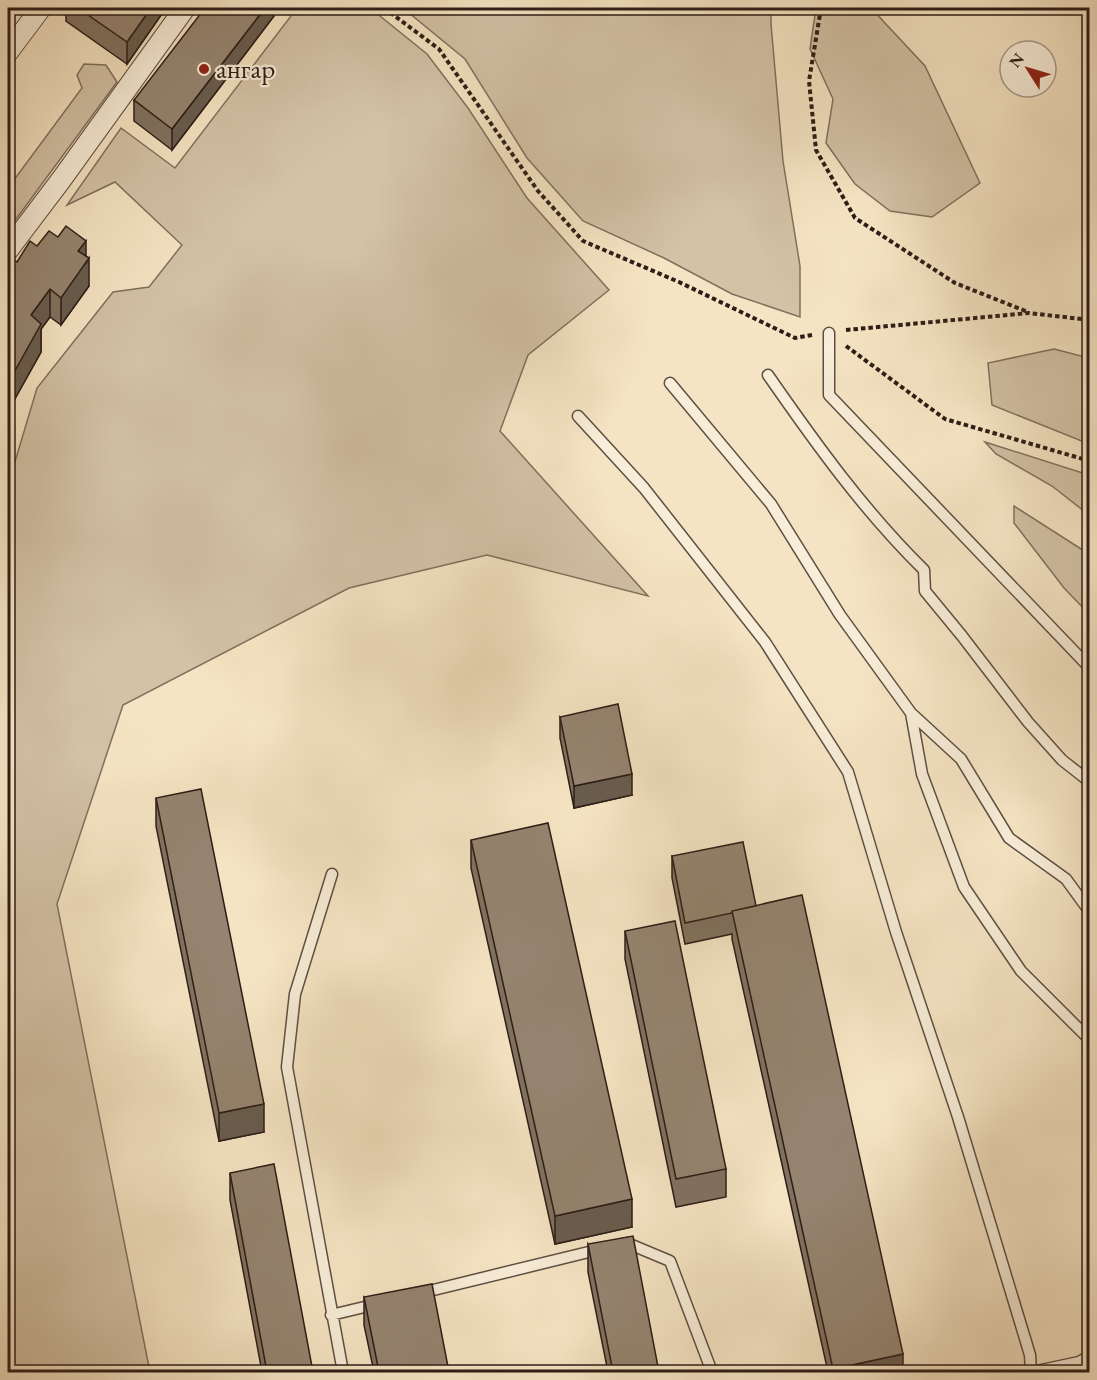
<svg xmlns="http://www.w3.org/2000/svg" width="1097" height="1380" font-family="'EB Garamond',serif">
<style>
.green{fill:#d3c2a6;stroke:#80705e;stroke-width:1.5}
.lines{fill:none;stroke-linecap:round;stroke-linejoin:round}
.lane-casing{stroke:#5f4f42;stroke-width:13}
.street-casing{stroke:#5f4f42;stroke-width:22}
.path{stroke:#2d1d17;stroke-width:4;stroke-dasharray:4.5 3;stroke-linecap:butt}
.lane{stroke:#f8edd8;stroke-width:10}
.street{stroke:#f8edd8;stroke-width:20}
.wall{fill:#807260;stroke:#2d1d17;stroke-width:1.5}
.shaded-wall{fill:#685c4e;stroke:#2d1d17;stroke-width:1.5}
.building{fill:#958470;stroke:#2d1d17;stroke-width:1.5}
.poi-dot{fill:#8f2418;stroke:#f8edd8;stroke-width:2}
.labels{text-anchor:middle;stroke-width:4.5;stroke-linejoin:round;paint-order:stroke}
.poi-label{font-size:27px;fill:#2d1d17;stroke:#f8edd8;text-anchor:start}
</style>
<rect width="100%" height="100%" fill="#f5e4c3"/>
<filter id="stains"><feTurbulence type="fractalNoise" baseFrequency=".00333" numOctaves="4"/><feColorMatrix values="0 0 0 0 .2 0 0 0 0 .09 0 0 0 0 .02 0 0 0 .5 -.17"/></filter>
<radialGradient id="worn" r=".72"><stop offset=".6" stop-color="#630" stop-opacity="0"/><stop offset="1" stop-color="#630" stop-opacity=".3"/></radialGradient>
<path class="green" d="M281,8H370L427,54L468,108L527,198L609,290L528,355L500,431L648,596L487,555L349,588L123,705L57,904L150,1372H8V485L37,388L113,292L149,287L182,245L115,182L67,205L121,128L175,168L291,16Z
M403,8H771V24L783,161L800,266V317L732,294L664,258L583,221L527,158L465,59Z
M816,8H871L925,66L980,183L932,217L890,211L855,184L826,143L833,99L810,49Z
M84,64L106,65L117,82L8,230V188L82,88L77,75Z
M1054,349L1089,358V444L992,405L988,363Z
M985,442L1089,475V515L1052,486L996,454Z
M1014,506L1089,554V614L1064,588L1014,523Z"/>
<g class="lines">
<g class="lane-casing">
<path id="lane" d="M829,333V395L1090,668
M768,375C816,444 864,511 924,570L925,591L962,636L1028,722L1062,760L1090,782
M670,383L771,504L840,615L911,713L922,774L964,887L1021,971L1090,1040
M578,416L644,488L765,642L848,772L896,932L958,1117L1030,1355L1031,1372
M911,713L961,759L1009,838L1066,879L1090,912
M332,874L295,994L287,1067L343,1372
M622,1244L627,1243L670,1261L712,1372
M421,1293L601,1249
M331,1315L377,1304
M1032,1372L1079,1362L1090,1356"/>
</g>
<g class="street-casing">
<path id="street" d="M8,52L41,8
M8,250L61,180L185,8"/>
</g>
<path class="path" d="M384,8L439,49L538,191L583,241L679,282L795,338L812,335
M821,8L809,81L816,150L855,218L955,283L1028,312
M846,330L1029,313L1090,320
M846,346L945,419L1090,461"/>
<use href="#lane" class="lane"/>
<use href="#street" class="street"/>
</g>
<path class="wall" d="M66,8H166L127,64L66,21Z
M274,8V16L172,150L134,121V100Z
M37,246L89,286L61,325L50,317L41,329V352L8,411V261L17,262Z
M560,717L632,795L574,808L560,738Z
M156,798L264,1132L219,1141L156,826Z
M471,840L632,1227L555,1244L471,868Z
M672,856L756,906L903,1372H828L732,939V934L685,944L672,878Z
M625,931L726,1169V1197L676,1207L625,959Z
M230,1173L313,1372H262L230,1200Z
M588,1244L659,1372H608L588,1272Z
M364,1297L449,1372H374L364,1325Z"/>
<path class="shaded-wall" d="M151,8H166L127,64V42Z
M265,8H274V16L172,150V129Z
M86,241V263L89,258V286L61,325V298L78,251Z
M50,289V317L41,329V352L8,411V383L31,315Z
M632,774V795L574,808V786Z
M264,1104V1132L219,1141V1113Z
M632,1199V1227L555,1244V1216Z
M903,1354V1372H833V1369Z"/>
<path class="building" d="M78,8H151L127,42Z
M205,8H265L172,129L134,100Z
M66,226L86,241L78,251L89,258L61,298L50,289L31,315L41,324L8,383V261L10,258L17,262L30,241L37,246L49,231L58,237Z
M618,704L632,774L574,786L560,717Z
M201,789L264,1104L219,1113L156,798Z
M548,823L632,1199L555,1216L471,840Z
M743,842L756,906L732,911V913L685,923L672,856Z
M802,895L903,1354L833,1369L732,911Z
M675,921L726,1169L676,1179L625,931Z
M274,1164L313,1372H267L230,1173Z
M633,1236L659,1372H613L588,1244Z
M432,1284L449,1372H379L364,1297Z"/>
<circle class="poi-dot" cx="204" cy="69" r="6"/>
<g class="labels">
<g class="poi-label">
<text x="216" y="78">ангар</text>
</g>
</g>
<rect width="1097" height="1380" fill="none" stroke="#f5e4c3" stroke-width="30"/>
<rect x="9" y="9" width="1079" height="1362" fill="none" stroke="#2d1d17" stroke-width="3"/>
<rect x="15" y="15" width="1067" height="1350" fill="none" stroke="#2d1d17" stroke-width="1.5"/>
<g transform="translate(1028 69) rotate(307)"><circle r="28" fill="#f8edd8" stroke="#a79a8b" stroke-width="1.5"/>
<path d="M0-4.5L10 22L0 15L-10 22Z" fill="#8f2418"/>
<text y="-9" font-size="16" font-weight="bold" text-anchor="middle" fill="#2d1d17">N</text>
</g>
<rect width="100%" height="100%" filter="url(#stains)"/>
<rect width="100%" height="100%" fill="url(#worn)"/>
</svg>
